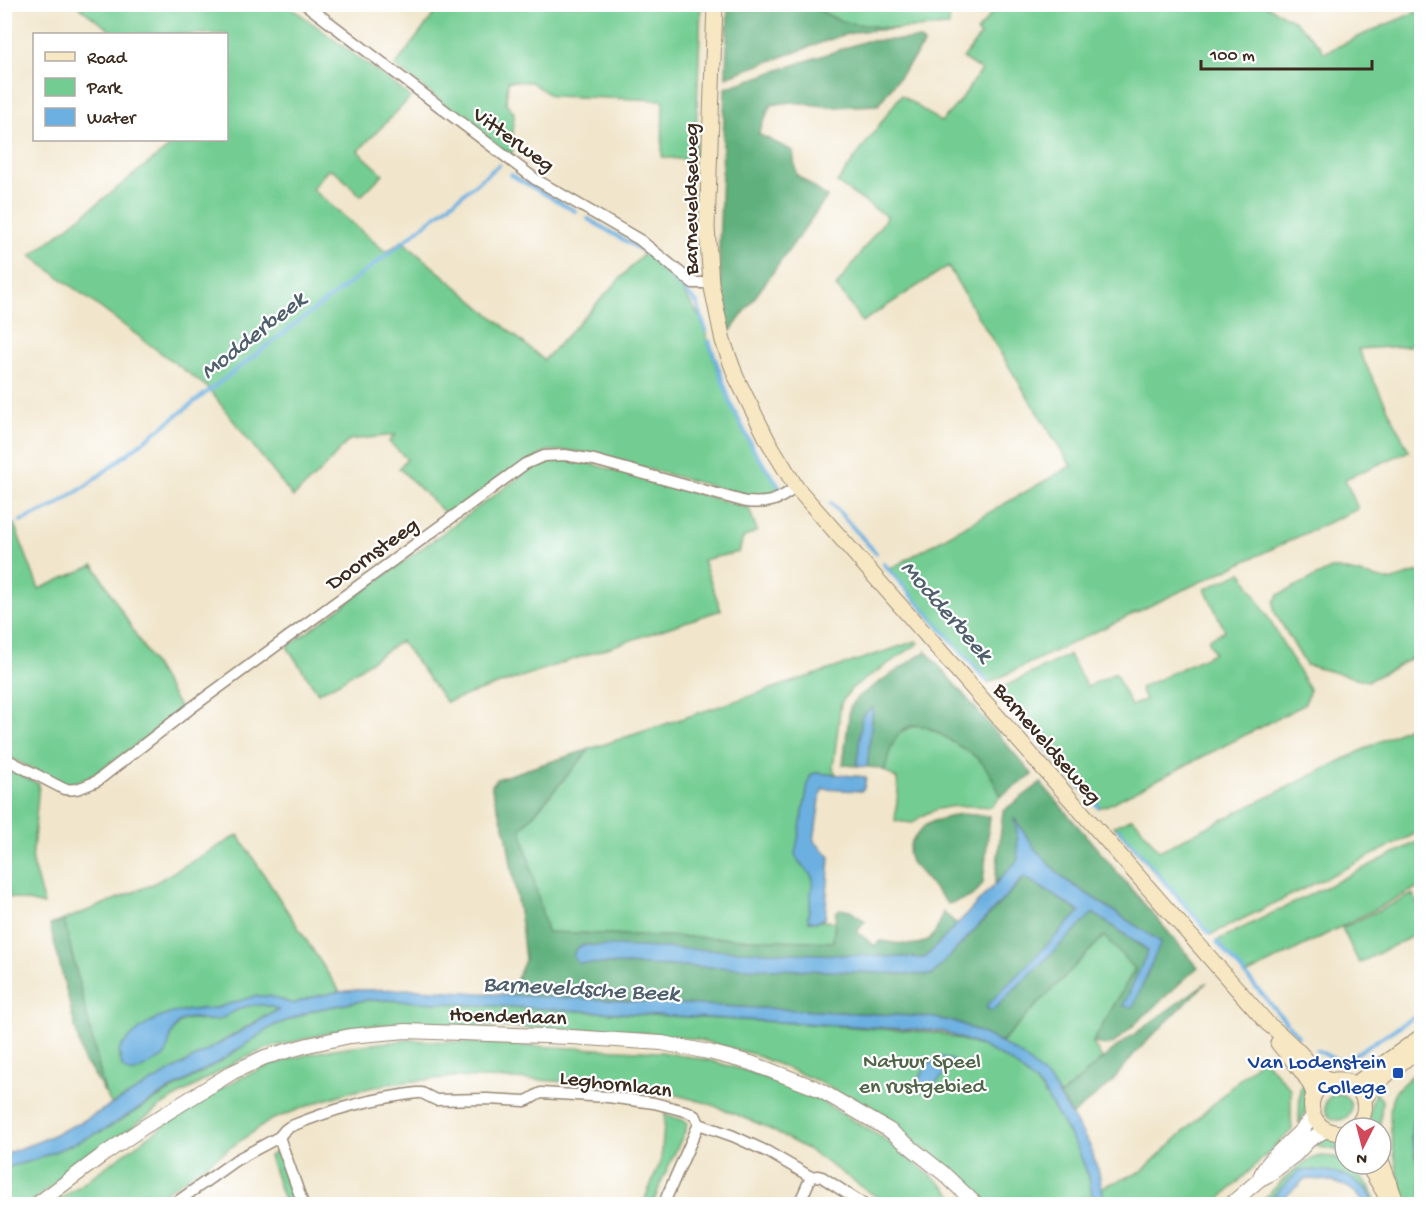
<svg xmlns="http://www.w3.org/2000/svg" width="1426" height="1209" font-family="'Gochi Hand',sans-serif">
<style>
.green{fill:#73cd93;stroke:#577c58;stroke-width:1.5}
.forest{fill:#5eb07d;stroke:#4c6d4e;stroke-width:1.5}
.water{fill:#6cb0e1;stroke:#546d80;stroke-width:1.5}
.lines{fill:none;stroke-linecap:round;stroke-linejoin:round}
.stream{stroke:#6cb0e1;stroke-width:4}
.minor-casing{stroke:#968875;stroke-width:13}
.tertiary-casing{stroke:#968875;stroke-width:16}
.secondary-casing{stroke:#968875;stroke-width:17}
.minor{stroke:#fff;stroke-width:10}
.tertiary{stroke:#fff;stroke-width:14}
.secondary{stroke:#f7e8c3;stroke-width:15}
.transit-dot{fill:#1a4fb4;stroke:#fff;stroke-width:2}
.labels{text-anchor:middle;stroke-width:4.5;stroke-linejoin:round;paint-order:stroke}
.street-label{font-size:22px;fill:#3b2a1e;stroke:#fff}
.park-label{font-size:22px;fill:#4f6347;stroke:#fff}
.transit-label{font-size:22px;fill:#164399;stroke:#fff;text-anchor:end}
.water-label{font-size:24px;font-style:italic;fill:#4f606c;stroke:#fff}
</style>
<rect width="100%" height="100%" fill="#fff"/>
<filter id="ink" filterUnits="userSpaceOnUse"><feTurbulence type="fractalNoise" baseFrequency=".0167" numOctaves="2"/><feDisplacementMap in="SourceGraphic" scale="12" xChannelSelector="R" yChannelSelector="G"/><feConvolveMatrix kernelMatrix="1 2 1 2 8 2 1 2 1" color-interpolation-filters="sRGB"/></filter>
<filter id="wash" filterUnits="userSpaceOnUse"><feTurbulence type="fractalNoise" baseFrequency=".008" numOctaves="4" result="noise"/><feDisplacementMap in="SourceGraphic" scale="24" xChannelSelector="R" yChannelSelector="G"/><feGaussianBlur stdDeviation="1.35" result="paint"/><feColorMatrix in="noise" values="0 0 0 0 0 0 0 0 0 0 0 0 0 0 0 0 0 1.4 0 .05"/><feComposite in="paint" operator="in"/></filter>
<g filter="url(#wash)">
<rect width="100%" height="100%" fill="#f1e6cc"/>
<path class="green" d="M76,5H288L411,97L358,151L383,174L361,196L335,171L328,169L312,189L386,252L402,241L544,360L646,251L677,282L701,319L716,365L744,433L763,464L781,488L764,496L745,495L592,454L573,451H547L447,515L399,468L407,459L389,442L395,435L349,440L319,473L293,497L208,388L31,256L178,140H226V34H115Z
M441,5H701L695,161L662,157L663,100L551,96L531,82L508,81L506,103L514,113L512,156L395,66Z
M809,5H945L943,7L950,12L949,26C916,28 879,32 847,23C834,19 822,11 809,5Z
M1142,5L1148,10L1153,4L1265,5L1295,21L1320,46L1324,53L1371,31L1421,10V345L1358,349L1409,451L1345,479L1358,509L1198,583L988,683L888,570L1071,466L975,312L948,266L862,322L842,293L836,287L887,217L837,183L901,95L941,122L960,101L981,70L963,58L980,36L977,32L997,6L995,5Z
M571,460L588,463L749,508L757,531L743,538L739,552L703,560L721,610L446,702L401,641L341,681L318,693L287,647L533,467L553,461Z
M4,524L7,526L14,524L39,589L94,565L181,710L140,742L89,778L70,784L58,782L5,755Z
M1331,569H1339L1390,581L1421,571V654L1368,681L1306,665L1274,611V601L1280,594Z
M1242,572L1309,689C1309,696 1307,701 1302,706L1108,805L1098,808L995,691L1069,655L1087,687L1115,673L1131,706L1145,700L1140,688L1214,653L1208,639L1225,631L1205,589Z
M916,641L919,643L852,688L841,703L833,768L834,772L838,775L816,773L800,863L811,875L813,879L809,920L835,922L833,942L546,932L521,829L590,749Z
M1421,721V831L1210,935L1114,826L1132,818L1138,823L1159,851Z
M921,725C937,731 965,748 979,759C989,768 995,784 1001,796L991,807C965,805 933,803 913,823L895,821L898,790L897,779L885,771C889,747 894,728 921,725Z
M5,767L39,784L32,861L44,905L5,896Z
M238,835L340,992L309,998L293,1004L282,1000L234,1003L216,1008L190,1010L172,1013L140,1029L121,1047L119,1053V1058L174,1030C184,1011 200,1023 216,1020C224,1019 230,1012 237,1009C249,1004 268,1003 278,1010L270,1013L193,1059L112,1105L105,1093L64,920L151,885Z
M1421,840V886L1246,975L1216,941Z
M1413,894L1421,911V932L1359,963L1342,928Z
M1104,936L1135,968L1093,1042L1102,1059L1060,1096L1050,1081L1000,1043Z
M366,1000H386L792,1023L939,1033L984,1047L1013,1063L1042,1089L1078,1149L1089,1178L1094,1204H987L947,1168L891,1123L818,1081L753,1054L696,1039L644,1033L405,1023L352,1027L265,1049L234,1063L164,1104L54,1184L29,1204H5V1168L34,1160L68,1146L104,1130L222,1060L273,1026L314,1010Z
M409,1040L661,1052L708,1060L750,1072L814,1097L883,1138L938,1181L962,1204H887L807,1149L762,1125L707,1103L645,1087L538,1080L453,1077L388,1084L346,1093L318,1102L271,1120L148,1204H54C96,1174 138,1143 181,1114C206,1098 229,1082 256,1071C305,1050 357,1045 409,1040Z
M1262,1058L1291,1089V1116L1292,1130L1215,1204H1105L1102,1187L1141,1172Z
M1421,1068V1096L1416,1105L1411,1137L1421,1173V1204H1406C1399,1182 1383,1113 1394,1094C1399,1085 1414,1075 1421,1068Z
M1304,1084C1308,1097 1308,1113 1299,1123L1300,1089Z
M1375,1092L1382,1100L1380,1125L1377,1128H1369C1367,1116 1371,1103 1375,1092Z
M1325 1107a13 13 0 1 1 26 0a13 13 0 1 1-26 0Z
M665,1114L682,1120L687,1123L686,1129L662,1180L653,1204H644L646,1196L661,1161Z
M1326,1137L1336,1139L1345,1144V1150L1341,1151L1320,1147L1315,1141Z
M279,1151L298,1204H285L269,1156Z
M1321,1156L1335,1157L1344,1162L1345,1164H1347L1369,1186L1377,1204H1375L1368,1190L1299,1171L1265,1204H1259C1276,1188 1297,1161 1321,1156Z"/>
<path class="forest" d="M728,5H809L834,18L849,23L897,29L860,31L840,36L726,77Z
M919,39L924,43L922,47L878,105L833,107L791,102L771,105L758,134L793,151L796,174L827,197L730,332L720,281L719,251L725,88L866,41Z
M926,651L1033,775L1001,796C995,784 989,769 979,760C972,753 961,747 952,742C943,736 933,728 923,726C897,720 888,752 885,771L879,768L867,767L873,709L862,717L857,766L843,765L850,707L859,696Z
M590,749L521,829L547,932L833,942L836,912L840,909L850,911L865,921L857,932L875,946L880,941C914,945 933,953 943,912L957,924L925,958L776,953L578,963L778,969L932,975L1025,877L1080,912L987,1006L989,1011H992L1093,913L1148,951L1123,1006L1161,942L1064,879L1035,849L1014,818L1017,833L1018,860L995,884L1003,811L1041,783L1198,967L1114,1043L1105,1046L1093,1042L1135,969L1104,936L1000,1043L990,1037L959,1023L930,1017L510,995L525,960L521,924L506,833L492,790V785L497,779Z
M960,814L990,816L983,883L975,894L968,898L948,904L911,862L908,853L911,842L924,826L934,821Z
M64,920L105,1093L90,1068L84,1063L50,925Z
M1207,982L1135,1053L1111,1083L1072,1115L1060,1096L1115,1048Z"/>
<path class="water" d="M873,707L867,767L857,766L862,716Z
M816,773L866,777L864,788L861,791L823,789L821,792L814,841L830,857L825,918L817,922L809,921L808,917L813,879C809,870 799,865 795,855L809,779L812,774Z
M1014,818L1035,849L1064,879L1161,942L1133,1007L1123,1006L1148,951L1141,945L1093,913L992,1011H990L986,1006L1080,912L1025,877L1023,878L932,975L778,969L578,963L573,956L576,949L583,945L925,958L1018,860L1017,833Z
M419,989L510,995L930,1017L959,1023L990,1037L1020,1054L1050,1081L1089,1144L1099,1173L1105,1204H1094L1089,1178L1078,1149L1042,1089L1013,1063L984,1047L941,1031L386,1000H366L314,1010L273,1026L222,1060L159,1096L104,1130L68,1146L34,1160L5,1168V1154L40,1141L83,1121L278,1010C267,1003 249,1004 237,1010C230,1013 224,1019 216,1020C205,1022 193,1015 183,1020C172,1025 169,1044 166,1054L163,1057L138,1071L131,1073L125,1070L122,1066L119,1053L121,1047L127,1040L140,1029L152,1021L172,1013L190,1010L216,1008L255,996H269L293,1004L309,998L332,993L356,990Z
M941,1057L953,1060C950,1072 936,1084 925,1090L917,1085C923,1070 925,1063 941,1057Z
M1421,1096V1173C1412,1142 1405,1126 1421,1096Z
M1309,1170L1327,1171L1349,1177L1368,1190L1375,1204H1365C1362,1201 1359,1196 1356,1193C1342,1181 1321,1179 1305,1179L1277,1204H1265L1299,1171Z"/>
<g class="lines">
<path class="stream" d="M511,175L575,211
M588,219L648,254L697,303L706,331
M709,341L731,404L755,452L781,489
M831,503L876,553
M4,521L8,525L13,524
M21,521L53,507L87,485L298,322L387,255L499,165
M884,564L986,680
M1001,696L1098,806
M1119,829L1209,933
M1217,942L1298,1036
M1317,1050L1332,1058L1344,1061L1422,1012"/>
</g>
</g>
<g filter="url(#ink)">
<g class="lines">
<g class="minor-casing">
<path id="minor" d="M305,4L535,179L640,240L693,283H711
M4,758L64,789C77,791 85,786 97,781L191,708L525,464L544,456L565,455L594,460L746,502C769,504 778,501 796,487
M279,1137L303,1204
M174,1204L236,1160L279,1137L285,1130L289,1127C333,1109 369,1099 417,1093H422L436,1100L487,1099L525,1101C531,1100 535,1095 541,1093L608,1097L654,1103L689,1112L696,1117L699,1124L733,1136L768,1152L811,1177L818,1176L822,1177L863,1204
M664,1204L667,1196L699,1124
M799,1204L811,1177"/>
</g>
<g class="tertiary-casing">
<path id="tertiary" d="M1260,1177C1270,1153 1299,1138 1313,1116
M37,1204L100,1157L144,1127L233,1072L265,1057L308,1045L350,1036L406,1031L571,1037L662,1043L709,1052L751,1063L816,1088L889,1130L943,1173L976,1204
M1231,1204L1260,1179L1270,1174L1295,1155L1309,1140L1326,1130"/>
</g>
<g class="secondary-casing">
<path id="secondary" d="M715,4L707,228L711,283L723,341L736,377L768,441L796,487L1268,1024C1279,1032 1288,1041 1298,1051C1308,1061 1318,1075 1331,1081
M1278,1043C1289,1057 1310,1077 1314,1095
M1353,1084L1358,1082L1422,1036
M1364,1100C1374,1082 1401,1064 1417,1050
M1345,1132C1315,1138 1298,1099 1325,1084C1353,1067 1380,1106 1354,1128
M1381,1160L1394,1196
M1367,1164L1391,1204"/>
</g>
<use href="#minor" class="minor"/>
<use href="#tertiary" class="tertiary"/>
<use href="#secondary" class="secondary"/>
</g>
</g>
<rect class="transit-dot" x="1392" y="1067" width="12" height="12" rx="3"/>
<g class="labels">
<g class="street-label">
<text transform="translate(515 138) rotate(36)" y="8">Vitterweg</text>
<text transform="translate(689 199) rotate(-90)" y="8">Barneveldseweg</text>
<text transform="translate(371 552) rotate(-36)" y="8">Doornsteeg</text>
<text transform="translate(1049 742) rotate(49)" y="8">Barneveldseweg</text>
<text transform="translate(508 1014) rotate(2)" y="8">Hoenderlaan</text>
<text transform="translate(616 1082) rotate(7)" y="8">Leghornlaan</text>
</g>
<g class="park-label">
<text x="922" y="1067">Natuur Speel<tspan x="922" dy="25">en rustgebied</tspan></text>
</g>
<g class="transit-label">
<text x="1386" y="1068">Van Lodenstein<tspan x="1386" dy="25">College</tspan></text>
</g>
<g class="water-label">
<text transform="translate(252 334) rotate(-38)" y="8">Modderbeek</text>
<text transform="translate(948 610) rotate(49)" y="8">Modderbeek</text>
<text transform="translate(581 987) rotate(3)" y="8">Barneveldsche Beek</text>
</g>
</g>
<rect width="1426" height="1209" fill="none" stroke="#fff" stroke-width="24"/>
<rect x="33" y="33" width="195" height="108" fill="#ffffff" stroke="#b1aaa5" stroke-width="1.5"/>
<rect x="45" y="52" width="30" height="9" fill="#f7e8c3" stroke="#b1aaa5" stroke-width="1.5"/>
<text x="87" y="63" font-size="18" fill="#3b2a1e">Road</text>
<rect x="45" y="78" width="30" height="18" fill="#73cd93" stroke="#b1aaa5" stroke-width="1.5"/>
<text x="87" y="93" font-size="18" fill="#3b2a1e">Park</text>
<rect x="45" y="108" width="30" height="18" fill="#6cb0e1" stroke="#b1aaa5" stroke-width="1.5"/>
<text x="87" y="123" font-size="18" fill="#3b2a1e">Water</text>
<g transform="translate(1363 1146) rotate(186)"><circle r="28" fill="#ffffff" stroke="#b1aaa5" stroke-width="1.5"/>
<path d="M0-4.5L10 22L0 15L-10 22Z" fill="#d1495b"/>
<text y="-9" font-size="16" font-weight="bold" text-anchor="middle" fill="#3b2a1e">N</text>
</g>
<path d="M1201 60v9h171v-9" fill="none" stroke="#3b2a1e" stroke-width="3"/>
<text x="1210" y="60" font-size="18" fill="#3b2a1e" stroke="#ffffff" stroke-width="4.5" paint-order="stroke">100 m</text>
</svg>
